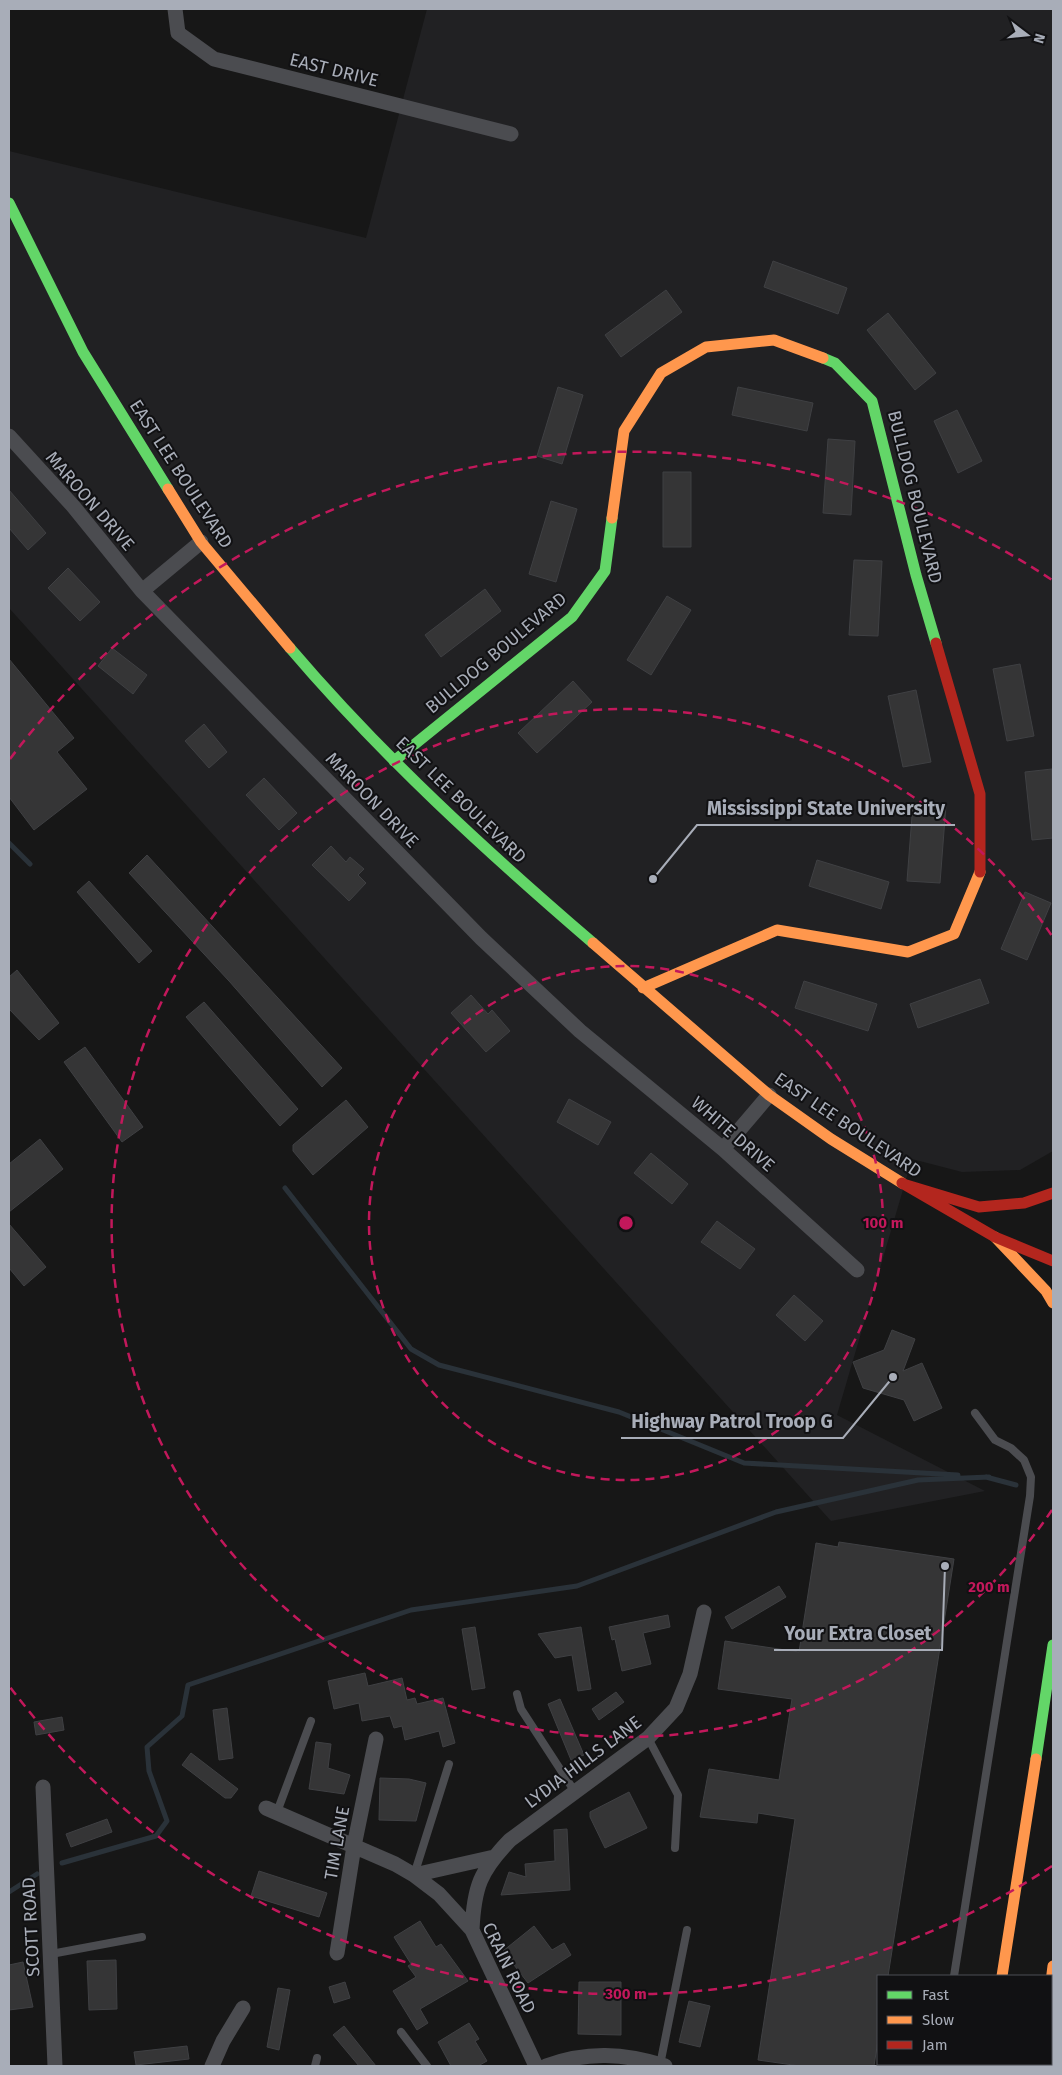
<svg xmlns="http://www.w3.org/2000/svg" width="1062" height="2075" font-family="'Fira Sans',sans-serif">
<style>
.built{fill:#212123}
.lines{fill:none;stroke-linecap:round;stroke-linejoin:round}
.stream{stroke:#2a3239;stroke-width:5}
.building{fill:#353536;stroke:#3f4043}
.lane{stroke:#4b4c50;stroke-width:8}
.street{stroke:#4b4c50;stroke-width:15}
.fast{stroke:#63d668;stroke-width:11}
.slow{stroke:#ff974d;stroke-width:11}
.jam{stroke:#b3261e;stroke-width:11}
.ring{fill:none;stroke:#c2185b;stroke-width:2.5;stroke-dasharray:9 6}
.labels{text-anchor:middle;stroke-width:4;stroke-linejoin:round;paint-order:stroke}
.street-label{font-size:18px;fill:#a8adb8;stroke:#111113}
.centre{fill:#c2185b;stroke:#111113;stroke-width:2.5}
.ring-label{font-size:15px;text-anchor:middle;font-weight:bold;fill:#c2185b;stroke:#111113;stroke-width:4;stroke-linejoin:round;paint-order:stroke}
.leader{fill:none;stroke:#a8adb8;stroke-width:2}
.callout-dot{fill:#a8adb8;stroke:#111113;stroke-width:2}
.callout-label{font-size:19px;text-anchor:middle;font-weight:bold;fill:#a8adb8;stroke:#111113;stroke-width:4;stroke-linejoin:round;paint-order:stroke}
</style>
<rect width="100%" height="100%" fill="#171717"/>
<path class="built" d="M427,9H1053V1151L1020,1170L962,1172L912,1159L837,1415L985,1491L831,1521L9,608V151L366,238Z"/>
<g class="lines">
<path class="stream" d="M9,843L30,864
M285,1188L411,1349L439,1365L619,1412L744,1463L958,1475
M986,1477L1016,1485
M62,1863L156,1836L167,1821L149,1771L147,1747L182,1716L188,1685L411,1610L577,1586L776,1512L918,1480L989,1477
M9,1892L37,1874"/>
</g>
<path class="building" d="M773,261L847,288L838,314L764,287Z
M666,290L682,312L621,357L605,335Z
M888,313L936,373L915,390L867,330Z
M558,387L583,395L562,464L537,456Z
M738,387L813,403L807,431L732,415Z
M957,410L982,461L958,473L934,421Z
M828,439L855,441L851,515L823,513Z
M663,472H691V547H663Z
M9,490L46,533L28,550L9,528Z
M551,501L577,509L556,582L529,574Z
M854,560L882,561L878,636L849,635Z
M68,568L100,602L80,621L48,588Z
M485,589L501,611L441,657L425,635Z
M667,596L691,610L651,675L627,660Z
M112,648L147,675L133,694L98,666Z
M9,659L74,738L57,752L87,789L34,830L9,797Z
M1020,664L1034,736L1007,741L993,669Z
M573,681L592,702L537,753L518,733Z
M916,690L931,762L903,767L888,696Z
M204,724L227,752L209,768L185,741Z
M1052,769L1053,838L1032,840L1025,772Z
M264,778L297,813L279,830L246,795Z
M913,803L946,805L940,883L907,881Z
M331,846L346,862L350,857L364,869L358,875L366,883L349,901L312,865Z
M147,855L342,1068L322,1087L229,981L129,873Z
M817,860L889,882L881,909L809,886Z
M89,881L152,951L139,963L77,892Z
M1025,892L1051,903L1027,960L1001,949Z
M17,970L59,1023L39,1040L9,1009V977Z
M980,979L989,1003L918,1028L910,1004Z
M804,981L877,1004L868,1031L795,1008Z
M471,995L488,1014L492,1010L510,1031L486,1052L451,1013Z
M204,1002L298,1109L280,1126L186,1017Z
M85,1047L143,1127L122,1142L64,1062Z
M569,1099L611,1122L598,1145L557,1122Z
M346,1100L368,1127L313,1175L293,1151V1145Z
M40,1139L63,1169L9,1212V1164Z
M651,1153L688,1184L672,1204L634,1173Z
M717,1221L755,1249L740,1269L701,1242Z
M9,1224L46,1267L24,1286L9,1268Z
M794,1295L823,1321L805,1341L776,1315Z
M892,1330L915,1339L903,1371L922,1363L942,1408L914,1421L904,1400L863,1388L853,1362L884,1350Z
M839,1542L954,1559L888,1976H878V2040L874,2066H800L758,2060L795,1819L758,1813L757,1823L700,1817L709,1769L779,1780L792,1699L718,1689L725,1641L799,1652L816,1543L838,1547Z
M779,1586L786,1597L732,1629L725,1617Z
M668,1615L670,1627L643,1633L651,1664L622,1671L615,1639L612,1640L609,1627Z
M475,1627L485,1688L472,1690L462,1629Z
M581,1627L591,1689L578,1691L572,1655L555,1658L538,1634Z
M365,1673L368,1686L402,1678L407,1700L415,1698L417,1704L443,1698L455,1743L443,1747L439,1731L405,1740L402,1726L394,1728L390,1716L362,1721L359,1703L334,1709L328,1681Z
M616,1692L624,1702L599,1720L592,1709Z
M560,1699L584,1755L571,1760L548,1704Z
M227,1708L233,1758L219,1760L213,1710Z
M62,1717L64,1730L36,1735L34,1722Z
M316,1742L331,1744L328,1768L350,1775L344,1794L309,1789Z
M191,1753L238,1789L231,1798H225L182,1765Z
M380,1778L409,1779L426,1783L416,1821L379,1820Z
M629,1792L647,1828L605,1848L590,1817V1812Z
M107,1819L112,1832L71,1847L66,1834Z
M567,1829L570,1890L501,1895L509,1872L526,1877L525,1864L555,1861L554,1830Z
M259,1871L327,1893L319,1917L251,1896Z
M420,1921L436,1947L441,1944L468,1981L420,2009L428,2023L417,2030L393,1991L416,1977L408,1966L411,1964L394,1937Z
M534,1926L552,1950L564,1943L571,1955L528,1983L503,1951Z
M116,1960L117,2009L89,2010L87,1961Z
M23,1962L33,2007L9,2010V1965Z
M345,1982L350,1998L334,2003L329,1987Z
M579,1982H621V2035L578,2034Z
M278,1988L290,1990L279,2050L267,2047Z
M689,2001L710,2006L700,2047L679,2042Z
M469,2023L479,2039L475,2041L487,2061L478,2066H451L438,2042Z
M344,2026L376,2066H359L333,2035Z
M187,2046L189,2059L136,2065L134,2052Z"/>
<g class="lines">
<path class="lane" d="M517,1694L521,1709L575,1792
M648,1738L678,1795L675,1848
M277,1812L311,1721
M414,1875L449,1764
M51,1954L142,1937
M954,1976L1030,1496L1031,1477L1024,1460L1011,1448L995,1440L975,1413
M401,2032L427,2066
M660,2065L687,1930
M315,2066L317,2058
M940,2066L941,2064"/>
<path class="street" d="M175,9L178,33L214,59L511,134
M9,436L73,506L142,591L481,938L580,1031L723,1149L857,1270
M142,591L201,542
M723,1149L769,1095
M43,1787L55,2066
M266,1808L395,1864L414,1875L439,1894L472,1930L536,2066
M414,1875L494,1857
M472,1930C474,1887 480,1871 510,1840L648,1738L676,1708L690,1674L704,1612
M337,1953L354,1846L376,1739
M212,2066L223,2041L243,2008
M546,2066C587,2051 624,2053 665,2066"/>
<path class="fast" d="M9,203L83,352L168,489
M823,358L835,363L872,401L916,575L936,643
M290,648C382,756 486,851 593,943
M394,761L572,617L605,571L612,518
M1036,1759L1053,1645"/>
<path class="slow" d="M168,489L201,542L290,648
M612,518L624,431L661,373L706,347L774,340L823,358
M593,943L769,1095L831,1139L902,1183
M643,988L777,930L908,952L954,934L980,872
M995,1237L1046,1291L1053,1303
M1002,1976L1036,1759
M1051,1982L1053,1966
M988,2064V2066"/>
<path class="jam" d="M936,643L980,794V872
M902,1183L995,1237L1053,1261
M903,1184L979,1207L1024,1203L1053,1193
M1037,2066L1038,2064"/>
</g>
<g class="ring">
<circle cx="626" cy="1223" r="257"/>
<path d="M1052 1510A514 514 0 1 1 1052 936"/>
<path d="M1052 1866A771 771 0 0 1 10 1687M10 759A771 771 0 0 1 1052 580"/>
</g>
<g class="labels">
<g class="street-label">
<text transform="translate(334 70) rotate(14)" y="6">EAST DRIVE</text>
<text transform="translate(181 474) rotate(57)" y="6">EAST LEE BOULEVARD</text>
<text transform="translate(915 497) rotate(76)" y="6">BULLDOG BOULEVARD</text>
<text transform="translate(90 501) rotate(49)" y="6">MAROON DRIVE</text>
<text transform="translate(496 653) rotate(-40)" y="6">BULLDOG BOULEVARD</text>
<text transform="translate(372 800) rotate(46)" y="6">MAROON DRIVE</text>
<text transform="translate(461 800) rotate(44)" y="6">EAST LEE BOULEVARD</text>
<text transform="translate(848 1125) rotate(34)" y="6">EAST LEE BOULEVARD</text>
<text transform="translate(733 1134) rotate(41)" y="6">WHITE DRIVE</text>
<text transform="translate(583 1762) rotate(-37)" y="6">LYDIA HILLS LANE</text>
<text transform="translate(337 1843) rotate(-80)" y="6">TIM LANE</text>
<text transform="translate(31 1927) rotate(-93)" y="6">SCOTT ROAD</text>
<text transform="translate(509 1968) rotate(64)" y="6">CRAIN ROAD</text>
</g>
</g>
<circle cx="626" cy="1223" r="8" class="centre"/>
<g class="ring-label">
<text x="883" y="1228">100 m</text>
<text x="989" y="1592">200 m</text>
<text x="626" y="1999">300 m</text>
</g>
<path class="leader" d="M653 879L697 825H955M893 1377L843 1438H621M945 1566L942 1650H774"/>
<g class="callout-dot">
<circle cx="653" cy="879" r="5"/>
<circle cx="893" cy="1377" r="5"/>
<circle cx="945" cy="1566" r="5"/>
</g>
<g class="callout-label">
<text x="826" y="815">Mississippi State University</text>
<text x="732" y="1428">Highway Patrol Troop G</text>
<text x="858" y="1640">Your Extra Closet</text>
</g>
<rect width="1062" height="2075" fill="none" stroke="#a8adb8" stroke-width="20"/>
<rect x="877" y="1975" width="175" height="90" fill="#111113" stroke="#4d4f55"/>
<rect x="887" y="1991" width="25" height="8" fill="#63d668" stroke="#4d4f55"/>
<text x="922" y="2000" font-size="15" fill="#a8adb8">Fast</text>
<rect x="887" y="2016" width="25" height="8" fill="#ff974d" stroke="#4d4f55"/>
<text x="922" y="2025" font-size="15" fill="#a8adb8">Slow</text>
<rect x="887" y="2041" width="25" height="8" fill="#b3261e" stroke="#4d4f55"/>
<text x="922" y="2050" font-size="15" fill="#a8adb8">Jam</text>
<g transform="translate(1027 35) rotate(106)" stroke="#111113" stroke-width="4" paint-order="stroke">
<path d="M0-4L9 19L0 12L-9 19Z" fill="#a8adb8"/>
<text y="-8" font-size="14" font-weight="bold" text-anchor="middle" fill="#a8adb8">N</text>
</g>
</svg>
